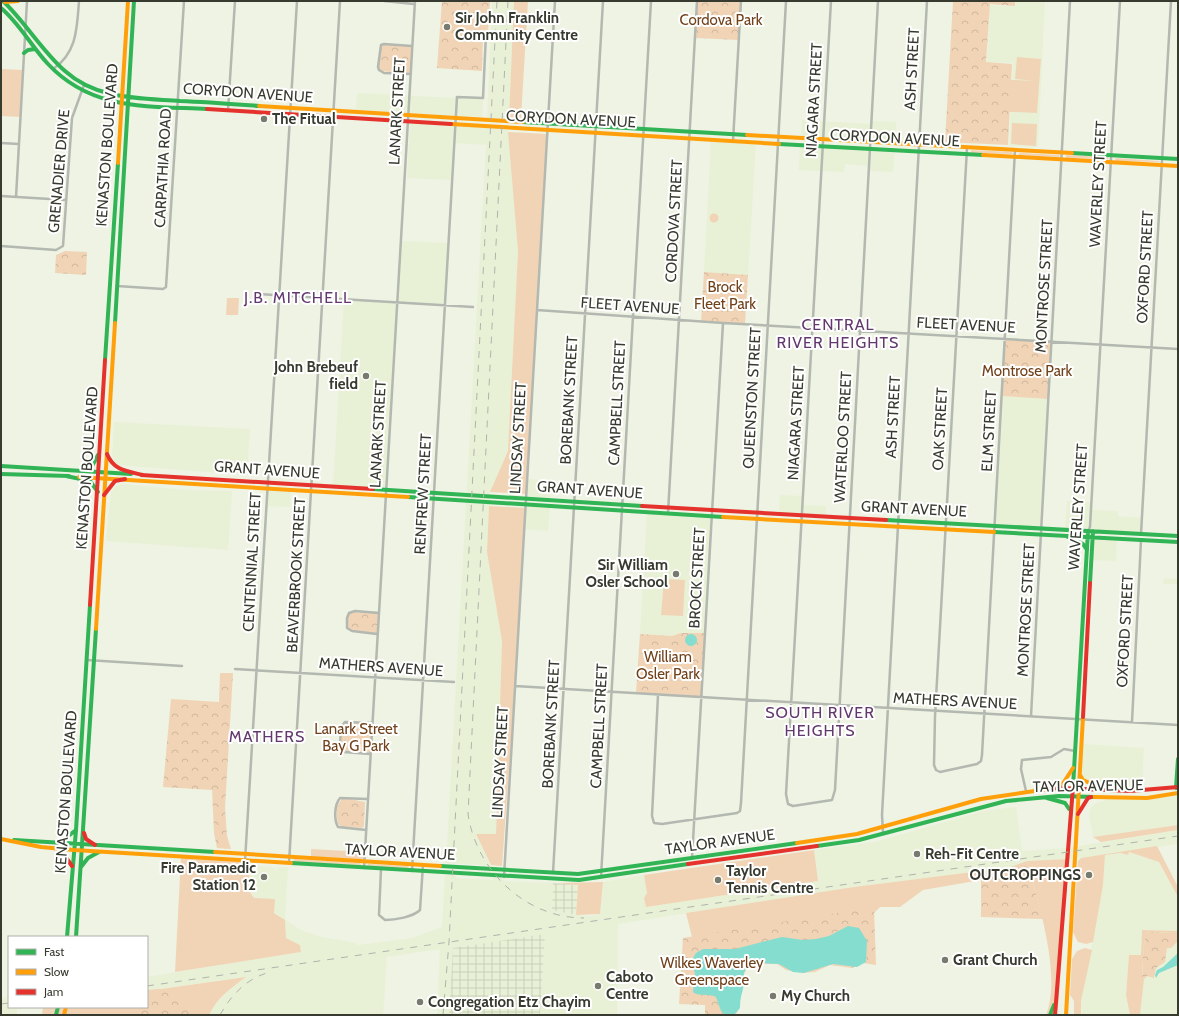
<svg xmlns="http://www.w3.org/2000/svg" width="1179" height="1016" font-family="Cabin,sans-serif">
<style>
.built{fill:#e8f1d6}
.industrial{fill:url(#industrial-grid)}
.green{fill:#f1d4b6}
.forest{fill:url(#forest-crowns)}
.water{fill:#84ddcf}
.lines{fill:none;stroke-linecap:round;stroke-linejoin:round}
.street{stroke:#b3b8b1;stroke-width:2.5}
.fast{stroke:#30b455;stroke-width:4}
.slow{stroke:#ff9f0a;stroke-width:4}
.jam{stroke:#e5322d;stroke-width:4}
.rail{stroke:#b0b3ac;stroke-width:1;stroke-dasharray:7 7;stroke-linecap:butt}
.poi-dot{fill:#777b6e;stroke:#fff;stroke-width:1.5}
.labels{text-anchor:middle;stroke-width:4;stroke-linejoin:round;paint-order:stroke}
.poi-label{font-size:15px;font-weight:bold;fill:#373a2f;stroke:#fff;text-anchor:start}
.park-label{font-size:15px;fill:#71411a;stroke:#fff}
.street-label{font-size:15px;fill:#373a2f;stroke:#fff}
.neighbourhood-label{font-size:16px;letter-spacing:1px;fill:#63386e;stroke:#fff}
</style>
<defs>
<pattern id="industrial-grid" width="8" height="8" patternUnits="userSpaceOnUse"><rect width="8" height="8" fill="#e8f1d6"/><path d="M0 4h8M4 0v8" fill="none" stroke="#c8cfb8"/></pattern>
<pattern id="forest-crowns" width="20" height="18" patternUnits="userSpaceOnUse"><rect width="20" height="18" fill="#f1d4b6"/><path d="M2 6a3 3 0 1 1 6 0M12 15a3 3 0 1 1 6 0" fill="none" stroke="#cfb79d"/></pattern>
</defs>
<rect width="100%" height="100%" fill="#eef3e3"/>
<path class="built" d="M492,1H514L509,119L487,118Z
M1016,1H1045L1038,147L1009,146L1013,63L987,62L990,5L1015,6Z
M357,93L455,98V96L483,97L482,117L356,110Z
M802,120L871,124L872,121L896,122L895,143L801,138Z
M410,123L508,129L518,251L508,451L490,492L488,534L487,552L502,641L496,835L476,834L491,866L500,877L505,881L553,883L552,910L576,915L590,916L600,914L603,882L644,875L647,893L646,907L818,881L814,850L875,842L983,811L1016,807L1022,851L1066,848L1178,830V844L1073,859L1025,862L1008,868L854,887L618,924L617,1015H540L545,935L453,948L449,1015H437L440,949L387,957L383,1015H209L211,1009L229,990L245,977L147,991V977L301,952L300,945L286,939L285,920L254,898L249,891L250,865L274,867L276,872L277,867H288L285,920L301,930L321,937L356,943L358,945L412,938L442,927L445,875L456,876V878L494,880L482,865L446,863L486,145L453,143L451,180L407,178Z
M711,140L756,142L748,275L704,272Z
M800,145L895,150L893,172L869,171V166L845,164L844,172L799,170Z
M401,241L448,243L445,305L397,302L386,490L333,486L344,299L397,302Z
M1001,396L1049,399L1041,528L994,526Z
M114,422L250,429L247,475L117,465L112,456Z
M527,479L551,481L550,499L526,498Z
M122,484L188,490L232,491L228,550L106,541L111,492L116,486Z
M267,489L291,490L290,507L266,506Z
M780,495L803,496L802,505L826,506V516L779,513Z
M1067,501L1091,502V510L1118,511V516L1142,518L1141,534L1093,531L1090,527L1088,531L1065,529Z
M526,504L550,506L548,531L524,529Z
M647,512L712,516L705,633H681L672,636L640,634Z
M1090,537L1117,539L1116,561L1092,560L1093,541Z
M1164,578L1178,579V584H1163Z
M1082,744L1144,748L1142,792L1079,784Z
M1178,793V825L1093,837L1089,815L1091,807L1096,803L1117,797L1147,798Z
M1129,852L1159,862L1178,897V1015H1140L1129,955L1126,995L1130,1015H1082L1081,1001L1103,885L1105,855L1120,853L1128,855Z
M9,997V1007H31L17,1009V1015H1V998Z"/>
<path class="industrial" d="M553,883L578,885L576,915L552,910Z
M545,934L540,1015H449L453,948Z"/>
<path class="green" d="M514,1H528L521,118L509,117Z
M1017,57L1041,59L1037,113L992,111L993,79L1034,81L1015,79Z
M1,69L23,70L21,117L1,116Z
M1012,123L1037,124L1036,146L1011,144Z
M508,132L547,134L526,494L490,492L508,451L518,251Z
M971,150L1012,152L1013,154L971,153Z
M1021,153L1059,155L1060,157L1019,155V153Z
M1066,155L1108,157L1109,159L1066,158Z
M1116,158L1159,161L1160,162L1116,161L1115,160Z
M227,298H239L238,315H226Z
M489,506L525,508L515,686L502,866L491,865L476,834H496L502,641L487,552Z
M664,579L685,580L683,616L661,615Z
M1178,825V830L1101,842L1093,837Z
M1157,846L1178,887V897L1159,862L1129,852L1128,855L1120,853L1105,855L1103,885L1093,942L1086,944L1078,942L1073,932L1078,861L1081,858Z
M311,849L364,852V862L311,858Z
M814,850L818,881L646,907L644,898L647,893L644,875Z
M181,857L250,861L249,891L254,898L275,899L274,913L285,920L286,938L300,945L301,952L175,972Z
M294,859L360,863L361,865L293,862Z
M1069,859L1058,1008L1056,1015H1046C1062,975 1038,902 1027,861Z
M368,864L408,866L409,868L367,866Z
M981,871V880L923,890L900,907H880L859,928L696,953L686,913L854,887Z
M603,882L600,914L576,915L578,885L556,883Z
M1142,930L1178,931V933L1149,932L1144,943L1142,975L1144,979L1140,1015H1130L1126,995L1129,955H1141Z
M1085,948L1092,950L1081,1001V1015H1074V1001L1070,995L1072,959L1077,951Z
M246,977C232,987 216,999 209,1015H42L43,1007H147V991Z"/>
<path class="forest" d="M442,1H490L488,33L483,34L482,71L437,68Z
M697,1H741L739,40L695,38Z
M953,1H1015V6L990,4L986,62L1012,64L1008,145L945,142Z
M384,44L412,46L410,74L380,71C377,63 378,50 384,44Z
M709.5 218a4.5 4.5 0 1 1 9 0a4.5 4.5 0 1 1-9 0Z
M65,251L87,252L86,275L55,273L56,255Z
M704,272L748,275L745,324L701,322Z
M1005,338L1052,341L1049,399L1001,396Z
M351,612L379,613L377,634L352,631L347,628L348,615Z
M681,633H705L701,698L636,693L640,634L672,636Z
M220,673H233L225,808L227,836L231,849L217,848L214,833L212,790L163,787L171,699L219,702Z
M345,722L372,723L370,754L348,753L342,750L340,745L341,727Z
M344,798L365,802L364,826L362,828L342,827L338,824C336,815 335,803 344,798Z
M1027,861L1043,919L981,917V871L1008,868Z
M874,907L876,965L863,963L852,968L830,965L815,972L802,973L786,970L777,964H752C737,976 742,996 737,1013L733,1015H705V1005L679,1004L683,938Z
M1149,932L1178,933V941L1171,948H1167L1165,962L1156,968L1154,978L1147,976L1144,979L1142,976C1144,963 1141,940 1149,932Z
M159,989C175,993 184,1002 195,1015H137L128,1007H147V990Z"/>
<path class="water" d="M685 640a6 6 0 1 1 12 0a6 6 0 1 1-12 0Z
M848,926L859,928L867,941L866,962L857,967L833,964L804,973L793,972L779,964L753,963C739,972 746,976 743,989C741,996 740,1000 740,1008L734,1015L724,1014L721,1011L716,997C708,993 698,997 693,992L695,973L692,964L693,958L696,953L703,949H735L782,937L803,940L816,939L829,936Z
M1178,953V965L1159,973L1156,978L1155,975L1157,970L1163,967Z"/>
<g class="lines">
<path class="street" d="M384,1L414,4
M831,1L786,794L788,804L793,806L832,800L835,790L878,1
M53,69C77,53 77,28 79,1
M410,74L384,73L379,70L378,67L381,45L384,44L412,46
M228,110L235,1
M733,141L741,1
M1,143L19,144
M967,148L935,716L934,765L936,770L940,772L977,764L981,761L982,755L1015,150
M1,196L66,200
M16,197L27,1
M1,246L56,250L63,246L72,118L84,85
M117,286L163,289L166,287L184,1
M258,294L473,307
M537,310L723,323L1178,349
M668,513L697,1
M1088,531L1090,527L1120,1
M1141,534L1171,1
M377,634L352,631L347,628V618L349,613L355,611L379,613
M87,660L182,666
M235,669L454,682
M515,686L1178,725
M658,695L652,816L654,823L662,824L737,813L740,811L741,803L786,1
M1031,716L1070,1
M1132,722L1141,540
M370,754L344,752L340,745L341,727L345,722L372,723
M1026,791L1021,769L1022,760L1051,757L1064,749L1075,751
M366,830L338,827C334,820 334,805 340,798L367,799
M883,833L882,815L927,1
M692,858L723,323
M245,861L297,1
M289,863L340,1
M364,868L415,1
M381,869L379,915L385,920C395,920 413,917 420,910L423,865
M412,871L457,97L483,98L486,34
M553,873L603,1
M504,877L555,1
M601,877L651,1"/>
<path class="fast" d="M3,1C26,23 42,51 65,71C97,100 140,98 180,101C206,102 232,104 259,106
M1,8C20,24 31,46 48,64C92,111 148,106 207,109
M24,53L28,50L35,49
M523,122L747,135
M779,144L983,155
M1072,153L1178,159
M115,323L134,1
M105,360L118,163
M1,466L131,474
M80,471L92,466L98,455
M1,474L69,476
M66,476L90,481L98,492
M373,489L642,506
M408,497L723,517
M886,520L1178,536
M994,532L1178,542
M1068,537L1083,544L1087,550
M1090,583L1093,531
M1073,787L1088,531
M1176,788L1178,759
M1047,798L1065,803L1069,809
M14,840L215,852
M59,843L76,830
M817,846L859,840L1006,801L1059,796L1094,797
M291,863L579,880L688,864
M440,866L578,874L797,843
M81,867L88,858L99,852
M67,937L76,830L90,605
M76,937L96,629
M56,1015L58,1007
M1050,1015L1054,1005"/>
<path class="slow" d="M5,2L18,1
M259,106L523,122
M451,124L779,144
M747,135L1072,153
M983,155L1178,166
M118,163L128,1
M79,477L408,497
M723,517L994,532
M96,629L115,323
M1080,775L1083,780L1101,788
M1060,788L1073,768
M1094,797L1147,798L1178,793
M1,839L41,847L74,850L291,863
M797,843L857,834L981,799L1048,789
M215,852L440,866
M64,1015L66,1007
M1066,1015L1083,717"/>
<path class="jam" d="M207,109L451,124
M107,454C114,471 127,471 143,475
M141,475L373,489
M104,495L115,481L125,479
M642,506L886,520
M90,605L105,360
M1083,717L1090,583
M1048,789L1059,788L1130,791L1178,787
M1078,814L1088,798L1091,797
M84,833L86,839L95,845
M60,849L72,866
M688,864L817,846
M1055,1015L1073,787"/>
<path class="rail" d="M508,1L468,814C476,870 525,918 584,918
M147,986L1178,836
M1,1004L9,1003
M220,1015C231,995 247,978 270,972
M443,1015L449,942L497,1"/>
</g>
<g class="poi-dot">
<circle cx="447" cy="27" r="4"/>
<circle cx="264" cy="119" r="4"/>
<circle cx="366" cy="376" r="4"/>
<circle cx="676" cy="574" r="4"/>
<circle cx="917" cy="854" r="4"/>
<circle cx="1089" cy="875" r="4"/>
<circle cx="264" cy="877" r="4"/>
<circle cx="718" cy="880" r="4"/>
<circle cx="945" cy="960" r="4"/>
<circle cx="598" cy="986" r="4"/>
<circle cx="773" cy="996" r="4"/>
<circle cx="420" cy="1002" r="4"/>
</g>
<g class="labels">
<g class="poi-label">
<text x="455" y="23">Sir John Franklin<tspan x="455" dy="17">Community Centre</tspan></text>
<text x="272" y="124">The Fitual</text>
<text x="358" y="372" text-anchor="end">John Brebeuf<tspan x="358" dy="17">field</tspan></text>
<text x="668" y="570" text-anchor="end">Sir William<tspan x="668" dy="17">Osler School</tspan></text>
<text x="925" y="859">Reh-Fit Centre</text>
<text x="256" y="873" text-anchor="end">Fire Paramedic<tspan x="256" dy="17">Station 12</tspan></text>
<text x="726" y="876">Taylor<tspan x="726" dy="17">Tennis Centre</tspan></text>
<text x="1081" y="880" text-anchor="end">OUTCROPPINGS</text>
<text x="953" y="965">Grant Church</text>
<text x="606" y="982">Caboto<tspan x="606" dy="17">Centre</tspan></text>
<text x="781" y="1001">My Church</text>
<text x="428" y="1007">Congregation Etz Chayim</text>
</g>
<g class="park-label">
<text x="721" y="25">Cordova Park</text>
<text x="725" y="292">Brock<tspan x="725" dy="17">Fleet Park</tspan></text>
<text x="1027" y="376">Montrose Park</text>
<text x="668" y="662">William<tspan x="668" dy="17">Osler Park</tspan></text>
<text x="356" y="734">Lanark Street<tspan x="356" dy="17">Bay G Park</tspan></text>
<text x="712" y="968">Wilkes Waverley<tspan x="712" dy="17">Greenspace</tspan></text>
</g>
<g class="street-label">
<text transform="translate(912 69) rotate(-87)" y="5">ASH STREET</text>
<text transform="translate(248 93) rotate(4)" y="5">CORYDON AVENUE</text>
<text transform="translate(814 100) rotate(-87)" y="5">NIAGARA STREET</text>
<text transform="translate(397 111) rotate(-87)" y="5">LANARK STREET</text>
<text transform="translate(571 119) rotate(3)" y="5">CORYDON AVENUE</text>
<text transform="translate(895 138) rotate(3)" y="5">CORYDON AVENUE</text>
<text transform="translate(107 145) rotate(-86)" y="5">KENASTON BOULEVARD</text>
<text transform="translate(163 168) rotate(-87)" y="5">CARPATHIA ROAD</text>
<text transform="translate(59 171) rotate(-85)" y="5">GRENADIER DRIVE</text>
<text transform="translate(1098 184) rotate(-87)" y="5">WAVERLEY STREET</text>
<text transform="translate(674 221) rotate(-87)" y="5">CORDOVA STREET</text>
<text transform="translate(1145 267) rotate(-87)" y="5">OXFORD STREET</text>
<text transform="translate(1044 286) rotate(-87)" y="5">MONTROSE STREET</text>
<text transform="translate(630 306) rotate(4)" y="5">FLEET AVENUE</text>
<text transform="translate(966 325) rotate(3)" y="5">FLEET AVENUE</text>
<text transform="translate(752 398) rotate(-87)" y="5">QUEENSTON STREET</text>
<text transform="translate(569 400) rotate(-87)" y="5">BOREBANK STREET</text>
<text transform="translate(617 403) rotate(-87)" y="5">CAMPBELL STREET</text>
<text transform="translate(893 417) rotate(-87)" y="5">ASH STREET</text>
<text transform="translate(796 423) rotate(-87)" y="5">NIAGARA STREET</text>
<text transform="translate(940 429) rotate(-87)" y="5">OAK STREET</text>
<text transform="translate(989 431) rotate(-87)" y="5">ELM STREET</text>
<text transform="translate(378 434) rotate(-87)" y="5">LANARK STREET</text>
<text transform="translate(843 437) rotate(-87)" y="5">WATERLOO STREET</text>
<text transform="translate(518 438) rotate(-87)" y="5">LINDSAY STREET</text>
<text transform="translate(87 468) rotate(-86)" y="5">KENASTON BOULEVARD</text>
<text transform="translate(267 470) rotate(4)" y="5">GRANT AVENUE</text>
<text transform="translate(590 490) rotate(4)" y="5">GRANT AVENUE</text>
<text transform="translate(423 494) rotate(-87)" y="5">RENFREW STREET</text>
<text transform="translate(1078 507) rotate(-86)" y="5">WAVERLEY STREET</text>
<text transform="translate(914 509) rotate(3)" y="5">GRANT AVENUE</text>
<text transform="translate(252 562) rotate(-87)" y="5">CENTENNIAL STREET</text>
<text transform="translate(296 575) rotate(-87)" y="5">BEAVERBROOK STREET</text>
<text transform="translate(697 578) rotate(-87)" y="5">BROCK STREET</text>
<text transform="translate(1026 610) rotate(-87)" y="5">MONTROSE STREET</text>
<text transform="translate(1125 631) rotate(-87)" y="5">OXFORD STREET</text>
<text transform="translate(381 667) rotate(4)" y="5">MATHERS AVENUE</text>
<text transform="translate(955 701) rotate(3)" y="5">MATHERS AVENUE</text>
<text transform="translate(551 724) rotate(-87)" y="5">BOREBANK STREET</text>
<text transform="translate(599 726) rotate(-87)" y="5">CAMPBELL STREET</text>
<text transform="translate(500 762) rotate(-87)" y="5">LINDSAY STREET</text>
<text transform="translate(1088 786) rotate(-1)" y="5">TAYLOR AVENUE</text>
<text transform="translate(66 792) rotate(-86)" y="5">KENASTON BOULEVARD</text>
<text transform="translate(720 842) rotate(-8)" y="5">TAYLOR AVENUE</text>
<text transform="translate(400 852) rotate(3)" y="5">TAYLOR AVENUE</text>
</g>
<g class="neighbourhood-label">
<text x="298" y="303">J.B. MITCHELL</text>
<text x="838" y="330">CENTRAL<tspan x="838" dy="18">RIVER HEIGHTS</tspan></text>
<text x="820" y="718">SOUTH RIVER<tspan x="820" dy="18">HEIGHTS</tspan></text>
<text x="267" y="742">MATHERS</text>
</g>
</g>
<rect width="1179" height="1016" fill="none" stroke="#373a2f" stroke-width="4"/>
<rect x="8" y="936" width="140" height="72" fill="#ffffff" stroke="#afb0ac"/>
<rect x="16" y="949" width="20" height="6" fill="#30b455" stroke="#afb0ac"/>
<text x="44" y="956" font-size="12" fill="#373a2f">Fast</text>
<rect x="16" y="969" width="20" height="6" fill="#ff9f0a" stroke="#afb0ac"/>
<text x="44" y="976" font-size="12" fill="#373a2f">Slow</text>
<rect x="16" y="989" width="20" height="6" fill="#e5322d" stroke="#afb0ac"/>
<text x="44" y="996" font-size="12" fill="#373a2f">Jam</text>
</svg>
